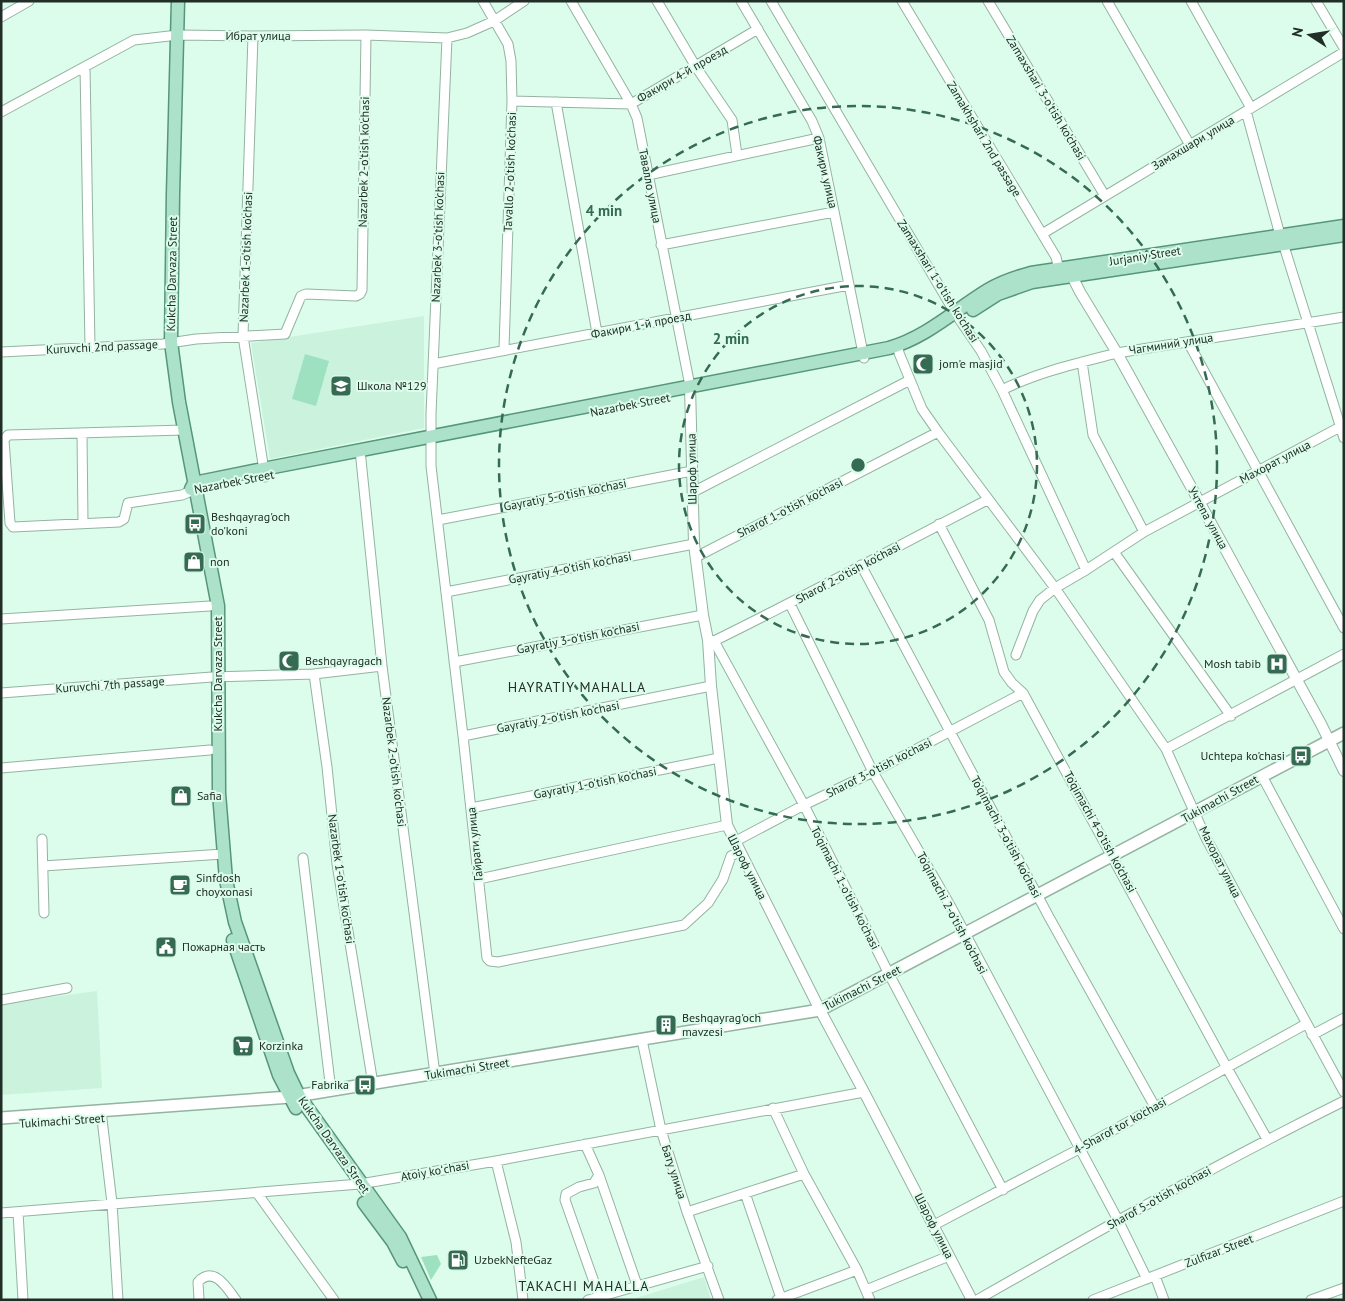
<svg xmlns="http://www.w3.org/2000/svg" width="1345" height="1301" font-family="'PT Sans',sans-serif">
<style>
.built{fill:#caf2dc}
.green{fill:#9ee1c0}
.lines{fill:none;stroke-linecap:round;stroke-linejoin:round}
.minor-casing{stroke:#94b3a2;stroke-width:11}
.tertiary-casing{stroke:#94b3a2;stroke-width:12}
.secondary-casing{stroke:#94b3a2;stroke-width:14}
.primary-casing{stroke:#579679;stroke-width:15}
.minor{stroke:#fff;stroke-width:9}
.tertiary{stroke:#fff;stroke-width:10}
.secondary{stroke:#fff;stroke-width:11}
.primary{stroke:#ace2c9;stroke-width:12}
.ring{fill:none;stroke:#346b52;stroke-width:2.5;stroke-dasharray:9 6}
.labels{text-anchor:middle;stroke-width:4;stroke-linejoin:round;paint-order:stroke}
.street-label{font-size:12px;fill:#212d27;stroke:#dcfdeb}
.poi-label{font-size:12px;fill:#212d27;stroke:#dcfdeb;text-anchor:start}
.neighbourhood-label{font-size:14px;letter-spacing:1px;fill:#212d27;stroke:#dcfdeb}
.centre{fill:#346b52;stroke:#dcfdeb;stroke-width:2.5}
.ring-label{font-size:15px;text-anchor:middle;font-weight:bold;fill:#346b52;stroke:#dcfdeb;stroke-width:4;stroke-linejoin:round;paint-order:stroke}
</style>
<rect width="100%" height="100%" fill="#dcfdeb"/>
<path class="built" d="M424,316V428L270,459L251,343Z
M97,991L102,1088L1,1095V1004Z
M704,1277L711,1300H630Z"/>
<path class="green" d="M305,354L329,361L316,406L292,399Z
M437,1255L441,1264L431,1280L421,1257Z"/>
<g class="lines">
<g class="minor-casing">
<path id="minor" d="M483,1L508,44L511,61L512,101L504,349
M571,1L631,104L637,118L690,386
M657,1L696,67L732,120L737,155
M741,1L812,121L819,138L864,358
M771,1L955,313L981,351L1002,390L1086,570
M902,1L1056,257L1060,274
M988,1L1105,196
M1107,1L1190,145
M1191,1L1251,108
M1316,1L1344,48
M1,17L29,1
M253,36L243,336L265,477
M447,38L431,414V466L463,736L487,958L490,961L498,962L684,925L708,903L723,879L731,856L739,852
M85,67L90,347
M512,101L631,104L758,29
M556,102L597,333
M1246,111L1280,235
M1,112L134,40L178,35L253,36L366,35L447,38L467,33L494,21L524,1
M648,175L819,138
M1042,234L1344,52
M1283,243L1344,438
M661,245L834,212
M1188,342L1344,628
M898,346L899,353L922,409L938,432L1055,588L1166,749L1206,838L1344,1092
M1,352L163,344L196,339L285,334L301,296L306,294L356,296L360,294L362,290L366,35
M1082,362L1093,435L1144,532
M433,364L849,285
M1002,390C1038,372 1078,363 1117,353L1344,317
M184,430L8,435L4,440L10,523L13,527L119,522L124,519L128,503L182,495L189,492
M82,433L83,523
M360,450L382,666L435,1074
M693,492L910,380
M438,520L692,471
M939,524L989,620L1004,672L1012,683L1023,693L1227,1068L1267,1139
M1114,552L1231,716
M696,557L938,432
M861,565L1049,917L1155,1107
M446,592L694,544
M790,604L873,772L951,907L1118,1220L1147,1279
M1,619L210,606
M709,640L714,641C806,596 896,547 987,500
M714,641L804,805L889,974L1003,1190
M1016,655L1033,611L1040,600L1055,588L1086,570L1144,532L1340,427
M454,662L703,615
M314,674L327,767L337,864L373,1084
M1,693L212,677L314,674L382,666
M463,736L711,686
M1166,749L1344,654
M1,768L210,750
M1262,776L1344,929
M471,808L719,758
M42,839L44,913
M734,842L804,805L873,772L1023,693
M303,858L331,1091
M43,866L223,854
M479,879L727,825
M1,1000L67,988
M1312,1035L1344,1018
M642,1040L661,1130L687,1212L719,1300
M773,1108L804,1174L857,1270L870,1300
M101,1111L112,1203L118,1300
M585,1144L599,1175L637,1285
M496,1161L516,1242L523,1300
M599,1175L594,1183L579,1187L566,1194L565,1200L599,1296
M257,1193L334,1300
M745,1193L781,1298
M18,1212L23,1300
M687,1212L804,1174
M1,1213L360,1184L496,1161L864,1092
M934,1225L1079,1149L1306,1024
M1155,1276L1164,1300
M866,1290L949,1256
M199,1300L198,1282C214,1265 227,1288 236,1300
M588,1300L708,1266
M777,1300L857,1270
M977,1300C1098,1231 1219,1163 1344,1101
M1093,1300L1344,1201
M1311,1300L1344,1288"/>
</g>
<g class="tertiary-casing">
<path id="tertiary" d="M1069,270L1080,292L1117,353L1200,503L1321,724L1344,771
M690,386L694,544L703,615L708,640L711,686L727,825L820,1010L864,1092L972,1300"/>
</g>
<g class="secondary-casing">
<path id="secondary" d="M1,1118L290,1097L820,1010L1344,733"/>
</g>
<g class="primary-casing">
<path id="primary" d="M178,1L173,194L171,342L179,402L218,606L219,793L226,880L235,922L288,1073L299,1096L400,1237L430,1300
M973,310L998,294L1032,282L1344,235
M191,489L194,483L263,469L889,348C927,337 955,310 988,290C1001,282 1016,277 1031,273L1344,226
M233,940L279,1075L296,1108
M364,1203L393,1242L403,1261"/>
</g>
<use href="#minor" class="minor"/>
<use href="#tertiary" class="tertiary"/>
<use href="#secondary" class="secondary"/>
<use href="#primary" class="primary"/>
</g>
<g class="ring">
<circle cx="858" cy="465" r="179"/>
<circle cx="858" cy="465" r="359"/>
</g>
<defs>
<g id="mosque-square" transform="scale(1.125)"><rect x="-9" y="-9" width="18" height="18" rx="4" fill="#346b52" stroke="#dcfdeb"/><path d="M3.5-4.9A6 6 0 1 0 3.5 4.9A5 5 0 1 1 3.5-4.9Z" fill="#fff"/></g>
<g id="school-square" transform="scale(1.125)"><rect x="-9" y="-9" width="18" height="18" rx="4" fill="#346b52" stroke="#dcfdeb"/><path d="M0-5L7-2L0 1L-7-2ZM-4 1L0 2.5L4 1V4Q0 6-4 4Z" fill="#fff"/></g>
<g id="bus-square" transform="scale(1.125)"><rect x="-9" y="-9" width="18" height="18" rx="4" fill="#346b52" stroke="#dcfdeb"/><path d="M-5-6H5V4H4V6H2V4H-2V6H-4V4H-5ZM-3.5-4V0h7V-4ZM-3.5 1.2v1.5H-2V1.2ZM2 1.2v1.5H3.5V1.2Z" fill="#fff"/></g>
<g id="shop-square" transform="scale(1.125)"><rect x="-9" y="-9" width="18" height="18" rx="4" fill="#346b52" stroke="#dcfdeb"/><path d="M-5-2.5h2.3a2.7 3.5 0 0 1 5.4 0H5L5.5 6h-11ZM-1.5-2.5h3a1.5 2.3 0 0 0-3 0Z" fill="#fff"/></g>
<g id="hospital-square" transform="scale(1.125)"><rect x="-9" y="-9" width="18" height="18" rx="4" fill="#346b52" stroke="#dcfdeb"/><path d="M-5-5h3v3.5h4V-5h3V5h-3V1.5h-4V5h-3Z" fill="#fff"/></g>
<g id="cafe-square" transform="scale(1.125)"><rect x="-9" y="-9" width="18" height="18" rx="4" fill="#346b52" stroke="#dcfdeb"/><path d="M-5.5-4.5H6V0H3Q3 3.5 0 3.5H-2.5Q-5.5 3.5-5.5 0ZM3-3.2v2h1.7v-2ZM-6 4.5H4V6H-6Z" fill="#fff"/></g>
<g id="civic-square" transform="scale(1.125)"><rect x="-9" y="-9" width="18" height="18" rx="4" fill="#346b52" stroke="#dcfdeb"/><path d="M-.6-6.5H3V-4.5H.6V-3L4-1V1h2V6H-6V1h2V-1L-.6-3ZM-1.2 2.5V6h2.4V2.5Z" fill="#fff"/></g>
<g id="building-square" transform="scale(1.125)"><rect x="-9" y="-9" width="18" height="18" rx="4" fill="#346b52" stroke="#dcfdeb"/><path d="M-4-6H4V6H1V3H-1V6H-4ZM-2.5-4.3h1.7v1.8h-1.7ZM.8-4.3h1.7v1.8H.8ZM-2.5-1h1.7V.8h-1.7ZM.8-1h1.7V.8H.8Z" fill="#fff"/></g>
<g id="supermarket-square" transform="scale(1.125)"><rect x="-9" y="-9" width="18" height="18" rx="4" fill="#346b52" stroke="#dcfdeb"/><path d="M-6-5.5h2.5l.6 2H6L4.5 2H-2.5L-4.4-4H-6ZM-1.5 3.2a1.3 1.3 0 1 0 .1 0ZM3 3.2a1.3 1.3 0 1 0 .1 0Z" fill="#fff"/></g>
<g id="fuel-square" transform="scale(1.125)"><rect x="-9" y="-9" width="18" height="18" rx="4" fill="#346b52" stroke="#dcfdeb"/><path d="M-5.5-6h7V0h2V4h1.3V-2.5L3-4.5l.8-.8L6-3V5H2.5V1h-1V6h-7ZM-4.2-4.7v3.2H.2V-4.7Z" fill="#fff"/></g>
</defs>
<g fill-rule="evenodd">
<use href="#mosque-square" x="923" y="364"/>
<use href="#school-square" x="341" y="386"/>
<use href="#bus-square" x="195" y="524"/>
<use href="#shop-square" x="194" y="562"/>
<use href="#mosque-square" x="289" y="661"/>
<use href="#hospital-square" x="1277" y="664"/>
<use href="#bus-square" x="1301" y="756"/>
<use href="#shop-square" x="181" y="796"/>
<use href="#cafe-square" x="180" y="885"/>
<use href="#civic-square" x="166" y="947"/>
<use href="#building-square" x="666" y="1025"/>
<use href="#supermarket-square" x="243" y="1046"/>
<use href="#bus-square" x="365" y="1085"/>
<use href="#fuel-square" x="458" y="1260"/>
</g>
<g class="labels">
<g class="street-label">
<text x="258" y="40">Ибрат улица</text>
<text transform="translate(682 74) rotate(-30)" y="4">Факири 4-й проезд</text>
<text transform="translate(1046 98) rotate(59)" y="4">Zamaxshari 3-o'tish ko'chasi</text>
<text transform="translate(984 139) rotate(59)" y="4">Zamakhshari 2nd passage</text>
<text transform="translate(1193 143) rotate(-31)" y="4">Замахшари улица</text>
<text transform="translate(364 162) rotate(-89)" y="4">Nazarbek 2-o'tish ko'chasi</text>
<text transform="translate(510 172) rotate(-88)" y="4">Tavallo 2-o'tish ko'chasi</text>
<text transform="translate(825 172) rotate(77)" y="4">Факири улица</text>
<text transform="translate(650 186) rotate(79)" y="4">Тавалло улица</text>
<text transform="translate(438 237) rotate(-88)" y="4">Nazarbek 3-o'tish ko'chasi</text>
<text transform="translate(1145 256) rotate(-9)" y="4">Jurjaniy Street</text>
<text transform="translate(246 257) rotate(-88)" y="4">Nazarbek 1-o'tish ko'chasi</text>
<text transform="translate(172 274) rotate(-89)" y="4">Kukcha Darvaza Street</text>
<text transform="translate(938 281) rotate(58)" y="4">Zamaxshari 1-o'tish ko'chasi</text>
<text transform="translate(641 325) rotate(-11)" y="4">Факири 1-й проезд</text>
<text transform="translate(1171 344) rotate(-9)" y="4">Чагминий улица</text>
<text transform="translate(102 347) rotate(-3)" y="4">Kuruvchi 2nd passage</text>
<text transform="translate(630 405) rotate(-11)" y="4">Nazarbek Street</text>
<text transform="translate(1275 462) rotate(-28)" y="4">Махорат улица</text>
<text transform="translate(692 469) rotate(-91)" y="4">Шароф улица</text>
<text transform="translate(234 482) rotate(-11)" y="4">Nazarbek Street</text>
<text transform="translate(565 495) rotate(-11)" y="4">Gayratiy 5-o'tish ko'chasi</text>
<text transform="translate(790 508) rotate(-27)" y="4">Sharof 1-o'tish ko'chasi</text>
<text transform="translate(1208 518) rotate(61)" y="4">Учтепа улица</text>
<text transform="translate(570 568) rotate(-11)" y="4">Gayratiy 4-o'tish ko'chasi</text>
<text transform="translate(848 573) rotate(-28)" y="4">Sharof 2-o'tish ko'chasi</text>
<text transform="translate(578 638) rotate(-11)" y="4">Gayratiy 3-o'tish ko'chasi</text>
<text transform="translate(218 674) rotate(-90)" y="4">Kukcha Darvaza Street</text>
<text transform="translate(110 685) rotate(-4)" y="4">Kuruvchi 7th passage</text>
<text transform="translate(558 717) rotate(-11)" y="4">Gayratiy 2-o'tish ko'chasi</text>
<text transform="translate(394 762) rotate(83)" y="4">Nazarbek 2-o'tish ko'chasi</text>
<text transform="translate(879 768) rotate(-27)" y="4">Sharof 3-o'tish ko'chasi</text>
<text transform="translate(595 783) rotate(-11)" y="4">Gayratiy 1-o'tish ko'chasi</text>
<text transform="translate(1220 799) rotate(-29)" y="4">Tukimachi Street</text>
<text transform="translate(1100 832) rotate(61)" y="4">To'qimachi 4-o'tish ko'chasi</text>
<text transform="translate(1006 837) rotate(62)" y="4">To'qimachi 3-o'tish ko'chasi</text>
<text transform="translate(475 844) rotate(-96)" y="4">Гайрати улица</text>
<text transform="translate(1220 862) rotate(63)" y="4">Махорат улица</text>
<text transform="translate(747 867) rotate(63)" y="4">Шароф улица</text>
<text transform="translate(341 879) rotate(82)" y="4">Nazarbek 1-o'tish ko'chasi</text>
<text transform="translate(845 888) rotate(63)" y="4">To'qimachi 1-o'tish ko'chasi</text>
<text transform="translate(952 913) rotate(62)" y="4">To'qimachi 2-o'tish ko'chasi</text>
<text transform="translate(862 988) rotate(-27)" y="4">Tukimachi Street</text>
<text transform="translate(467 1069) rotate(-9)" y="4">Tukimachi Street</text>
<text transform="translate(62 1121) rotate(-4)" y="4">Tukimachi Street</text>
<text transform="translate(1120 1126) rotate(-29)" y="4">4-Sharof tor ko'chasi</text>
<text transform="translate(334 1145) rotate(55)" y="4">Kukcha Darvaza Street</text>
<text transform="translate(435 1171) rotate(-10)" y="4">Atoiy koʻchasi</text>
<text transform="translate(674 1172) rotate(72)" y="4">Бату улица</text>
<text transform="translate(1159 1198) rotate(-29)" y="4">Sharof 5-o'tish ko'chasi</text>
<text transform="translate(934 1226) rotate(63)" y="4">Шароф улица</text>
<text transform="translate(1219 1251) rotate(-21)" y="4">Zulfizar Street</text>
</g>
<g class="poi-label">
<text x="939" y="368">jom'e masjid</text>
<text x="357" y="390">Школа №129</text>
<text x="211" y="521">Beshqayrag'och<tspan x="211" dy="14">do'koni</tspan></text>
<text x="210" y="566">non</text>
<text x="305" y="665">Beshqayragach</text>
<text x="1261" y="668" text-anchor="end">Mosh tabib</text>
<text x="1285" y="760" text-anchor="end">Uchtepa ko'chasi</text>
<text x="197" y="800">Safia</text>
<text x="196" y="882">Sinfdosh<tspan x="196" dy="14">choyxonasi</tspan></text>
<text x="182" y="951">Пожарная часть</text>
<text x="682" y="1022">Beshqayrag'och<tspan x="682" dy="14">mavzesi</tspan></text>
<text x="259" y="1050">Korzinka</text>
<text x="349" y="1089" text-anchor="end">Fabrika</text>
<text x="474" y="1264">UzbekNefteGaz</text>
</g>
<g class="neighbourhood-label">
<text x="577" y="692">HAYRATIY MAHALLA</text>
<text x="584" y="1291">TAKACHI MAHALLA</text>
</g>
</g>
<circle cx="858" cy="465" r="8" class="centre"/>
<g class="ring-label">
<text x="604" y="216">4 min</text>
<text x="731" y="344">2 min</text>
</g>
<rect width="1345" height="1301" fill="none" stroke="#212d27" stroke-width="5"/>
<g transform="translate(1310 35) rotate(282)" stroke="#dcfdeb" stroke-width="4" paint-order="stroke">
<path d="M0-4L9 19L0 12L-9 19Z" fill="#212d27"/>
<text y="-8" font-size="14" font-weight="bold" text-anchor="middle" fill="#212d27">N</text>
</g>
</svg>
